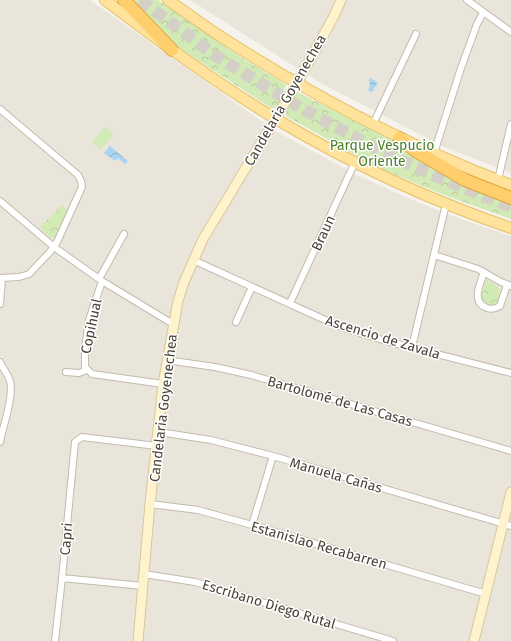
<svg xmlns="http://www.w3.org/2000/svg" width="511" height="641" font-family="'Fira Sans',sans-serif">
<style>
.residential{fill:#eae5da}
.park{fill:url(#park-crowns)}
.garden{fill:#d2eab5}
.water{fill:url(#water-waves)}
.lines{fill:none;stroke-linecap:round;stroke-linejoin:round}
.highway-tunnel{stroke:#d4d0c8;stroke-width:12;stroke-dasharray:12 6;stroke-linecap:butt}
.street-casing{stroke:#c2bbae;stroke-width:8}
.secondary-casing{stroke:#d6c79b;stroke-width:11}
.primary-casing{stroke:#e6c16a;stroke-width:12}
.highway-casing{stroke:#e0a43c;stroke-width:14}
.street{stroke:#fff;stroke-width:6}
.secondary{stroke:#fff3cd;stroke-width:9}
.primary{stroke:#ffe39c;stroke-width:10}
.highway{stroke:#ffcf6e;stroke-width:12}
.labels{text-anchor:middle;stroke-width:3;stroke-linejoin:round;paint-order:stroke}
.street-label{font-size:14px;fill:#4b4439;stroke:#fff}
.park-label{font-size:14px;fill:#4a7f2a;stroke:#fff}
</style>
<defs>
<pattern id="park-crowns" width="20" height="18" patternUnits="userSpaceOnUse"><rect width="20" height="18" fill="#d2eab5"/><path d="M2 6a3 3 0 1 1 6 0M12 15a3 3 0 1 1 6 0" fill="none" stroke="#b6ca9c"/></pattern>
<pattern id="water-waves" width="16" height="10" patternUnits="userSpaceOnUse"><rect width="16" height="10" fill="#a9d4f2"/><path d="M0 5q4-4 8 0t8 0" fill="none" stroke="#8caec5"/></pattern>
</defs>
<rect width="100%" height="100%" fill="#f6f3ec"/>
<path class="residential" d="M0,0H90L274,130L349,171L394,192L444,213L511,236V641H0Z
M190,0H511V173L444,147L319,82Z"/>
<path class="park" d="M132,0H158L245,60L281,81L286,85L277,107L274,108H271L167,40Z
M297,92L428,158L436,171L511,201V219L444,195L375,166L286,116L285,112Z
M62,205L68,211L54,238L49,237L40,227Z
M486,279L500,289L498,302L491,306L485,303L481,299Z"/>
<path class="garden" d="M105,127L114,135L100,150L92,142Z"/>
<path class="water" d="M371,78L378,83L374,88L373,91L371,92L368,90L370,86L369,80Z
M110,146L128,161L125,164L118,158L115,161L104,153Z"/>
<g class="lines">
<path class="highway-tunnel" d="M140,0L216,56L301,108L375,148L426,172L511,207"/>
<g class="street-casing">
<path id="street" d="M467,0L511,32
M0,109L78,175L81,181L82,187L57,242L50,252L29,274L19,277L0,278
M373,124L416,34
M434,153L460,71L477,24L483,13
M498,180L511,124
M0,201L54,247L102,281L173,324
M434,255L478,269L501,282L511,286
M193,260L323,319L347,329L386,341L511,373
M484,272C481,282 471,301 485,307C490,310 495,309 500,306L507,285
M99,279L124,234
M102,281L89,320L85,348V367L92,374L163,384
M290,303L355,162
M0,304L2,278
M236,322L252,287
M412,347L446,204
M166,360L215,367L251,375L511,451
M0,362C3,369 8,374 10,381C14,396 3,426 0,442
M66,372L79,373L87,370
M159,432L211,440L273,456L511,526
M150,504L198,510L252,525L486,594
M252,525L273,456
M144,574L195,582L393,641
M62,578L143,586
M55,641L62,578L75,442L82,437L157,446"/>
</g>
<g class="secondary-casing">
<path id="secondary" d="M138,641L150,504L163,384L178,301L184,282L203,239L297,83L334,16L341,0
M474,641L511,492"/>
</g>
<g class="primary-casing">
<path id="primary" d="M105,0C160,42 216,83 276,119C350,163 429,200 511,228
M168,0C186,12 204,26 223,38C313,96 410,147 511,185"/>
</g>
<g class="highway-casing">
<path id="highway" d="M124,0L172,50
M399,138L416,151L465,180L511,198"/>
</g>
<use href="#street" class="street"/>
<use href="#secondary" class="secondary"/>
<use href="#primary" class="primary"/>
<use href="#highway" class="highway"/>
</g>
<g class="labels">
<g class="street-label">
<text transform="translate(285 100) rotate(-60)" y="5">Candelaria Goyenechea</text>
<text transform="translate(323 233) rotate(-65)" y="5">Braun</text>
<text transform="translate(91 326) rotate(-78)" y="5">Copihual</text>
<text transform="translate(383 337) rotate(17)" y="5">Ascencio de Zavala</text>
<text transform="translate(340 401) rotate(16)" y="5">Bartolomé de Las Casas</text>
<text transform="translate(163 408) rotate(-83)" y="5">Candelaria Goyenechea</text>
<text transform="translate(336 475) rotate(16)" y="5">Manuela Cañas</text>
<text transform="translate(66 539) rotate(-85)" y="5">Capri</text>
<text transform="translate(319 545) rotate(16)" y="5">Estanislao Recabarren</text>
<text transform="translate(269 604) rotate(17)" y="5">Escribano Diego Rutal</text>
</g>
<g class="park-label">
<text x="382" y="150">Parque Vespucio<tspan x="382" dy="16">Oriente</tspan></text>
</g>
</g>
</svg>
